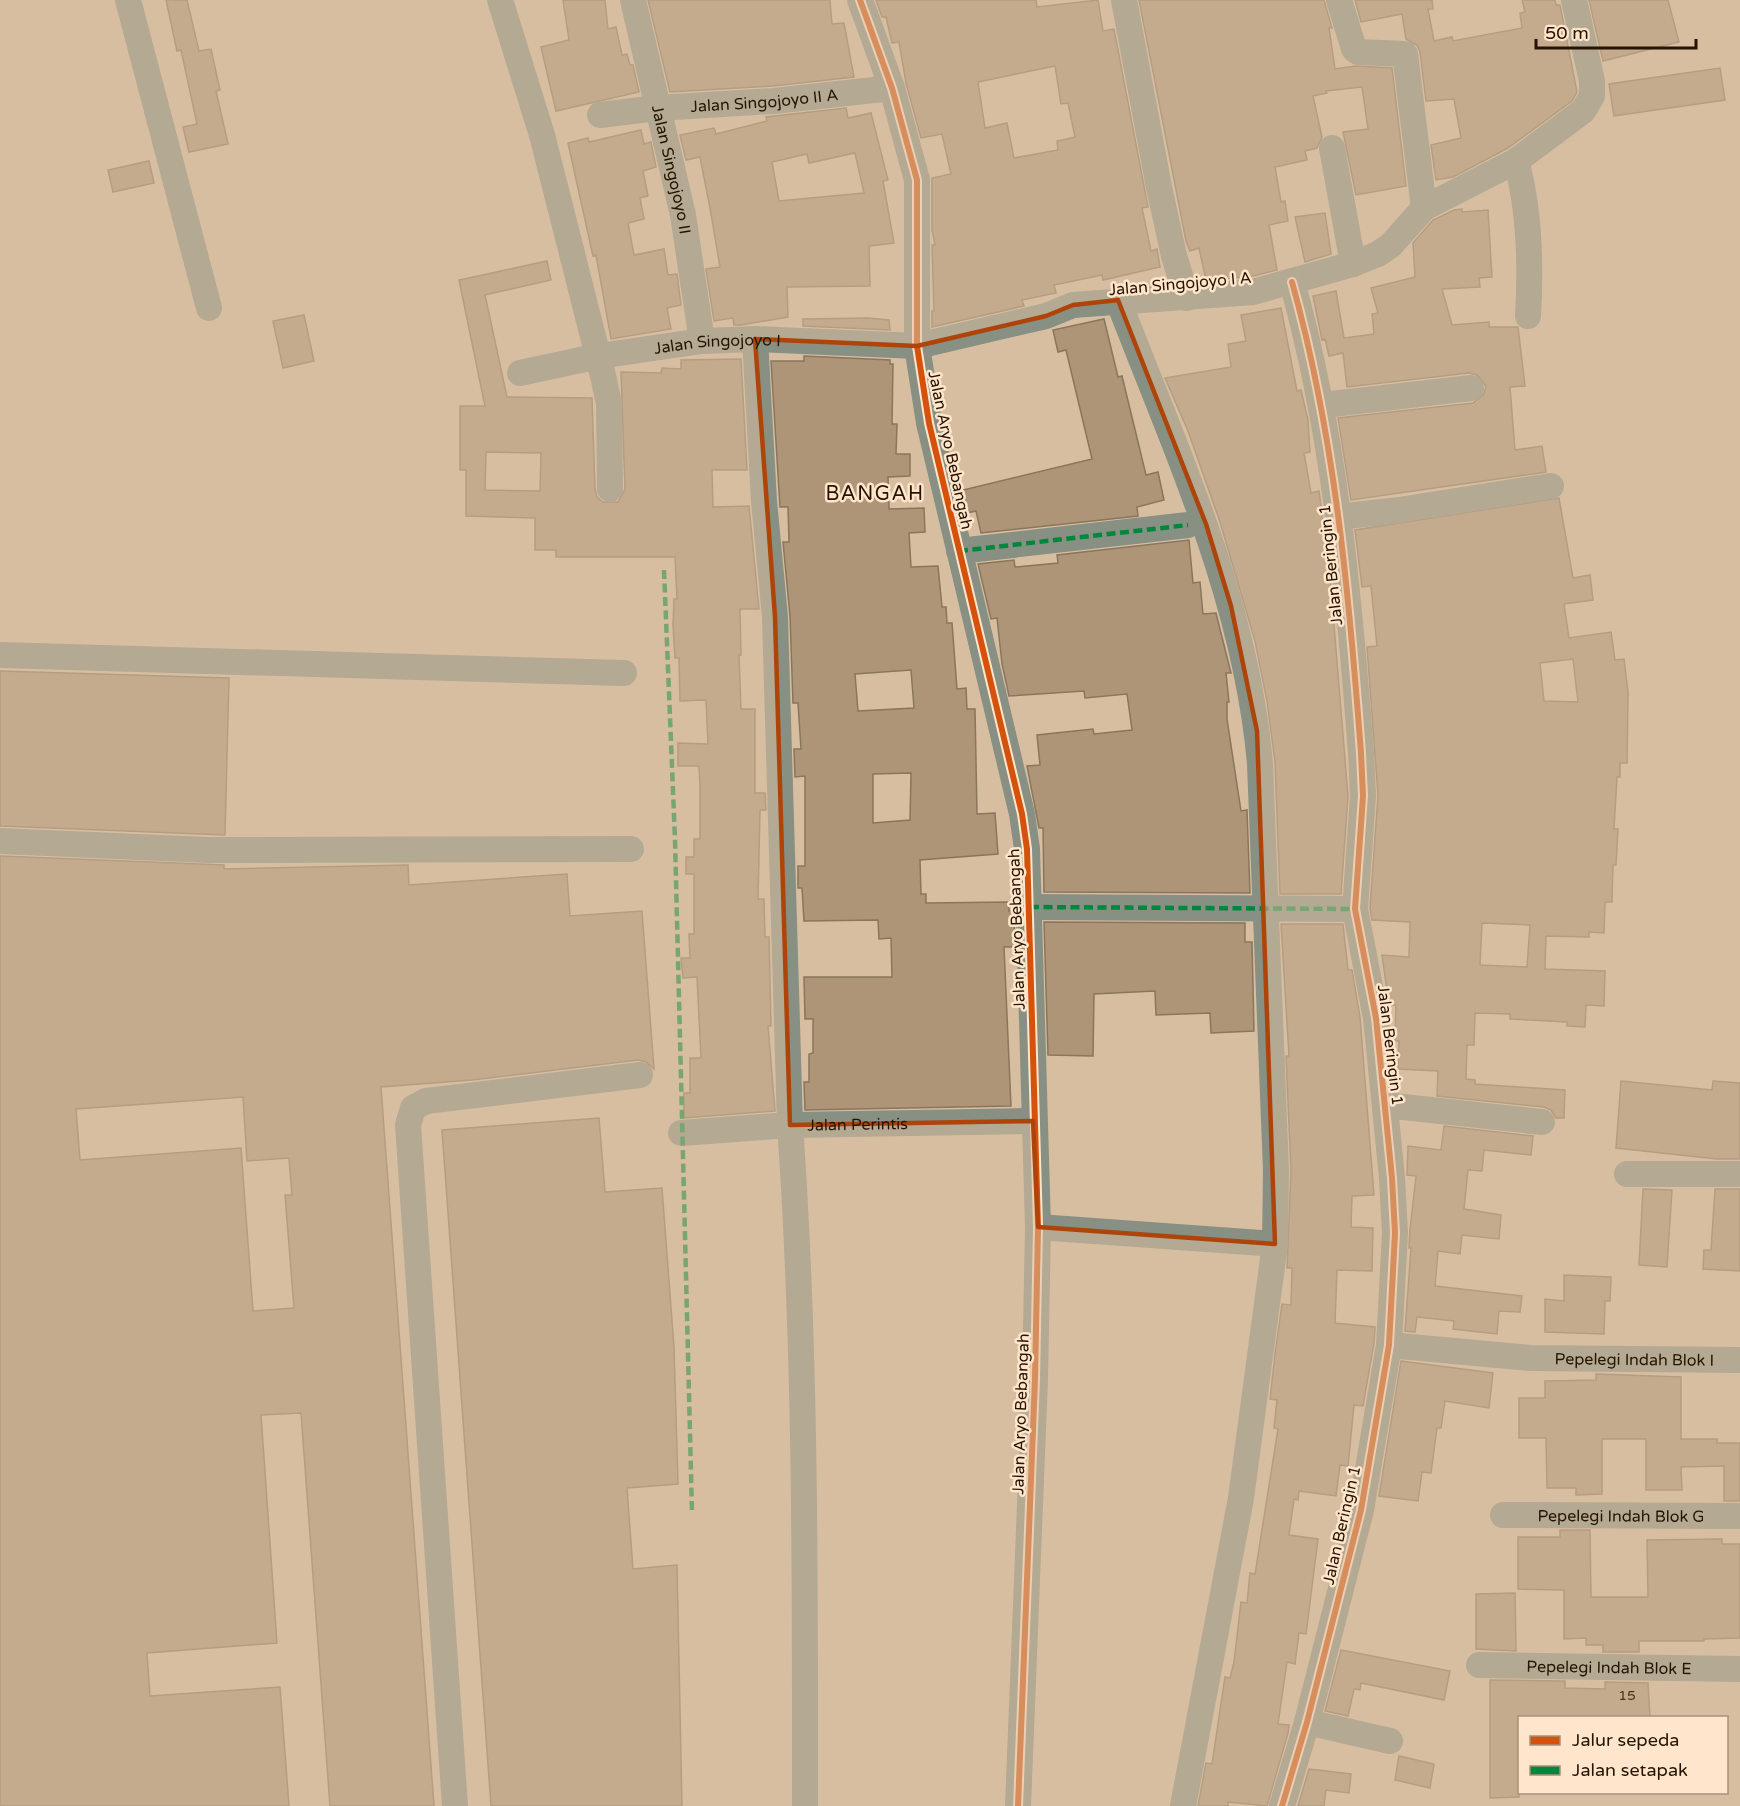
<svg xmlns="http://www.w3.org/2000/svg" width="1740" height="1806" font-family="'Varela Round',sans-serif">
<style>
.building{fill:#ae9577;stroke:#89765d;stroke-width:1.5;fill-rule:evenodd}
.lines{fill:none;stroke-linecap:round;stroke-linejoin:round}
.minor{stroke:#879083;stroke-width:26}
.quiet{stroke:#00873e;stroke-width:4.5;stroke-dasharray:9 4.5;stroke-linecap:butt}
.cycleway-casing{stroke:#fee5cb;stroke-width:10}
.cycleway{stroke:#d4520b;stroke-width:6}
.marked{fill:none;stroke:#ae4409;stroke-width:4.5;stroke-linejoin:round}
.labels{text-anchor:middle;stroke-width:5;stroke-linejoin:round;paint-order:stroke}
.number-label{font-size:14px;fill:#47341e}
.street-label{font-size:16px;fill:#251401;stroke:#fee5cb}
.quarter-label{font-size:20px;letter-spacing:1.5px;fill:#251401;stroke:#fee5cb}
</style>
<rect width="100%" height="100%" fill="#d8bea1"/>
<path class="building" d="M166,0H187L199,51L211,49L220,90L216,91L228,144L189,152L183,127L197,124L181,50L177,51Z
M563,0H605L608,29L616,27L622,55L627,54L630,65H633L639,92L556,111L541,47L569,40Z
M648,0H830L832,24L844,23L854,77L773,86L670,92Z
M876,0H1036L1037,7L1098,0L1103,31L1114,29L1148,207L1142,208L1151,251L1157,249L1160,267L1103,280L1102,275L1054,285L1056,293L1022,300L1024,306L932,327V311H934L932,245H935L932,230V178L951,174L942,134L921,138L906,83L899,42L892,43L886,17H882ZM1055,66L1061,104L1068,103L1075,137L1057,141L1058,150L1014,158L1007,123L985,128L978,82Z
M1139,0H1324L1332,28H1329L1335,69L1355,66L1392,68L1406,186L1356,195L1343,132L1368,129L1362,87L1326,91L1327,93L1313,96L1322,137L1317,148L1305,151L1307,160L1275,167L1281,202L1285,201L1288,221L1269,225L1277,270L1249,277L1206,280L1199,248L1190,251L1186,241Z
M1355,0H1432L1433,9H1428L1434,41L1452,37L1453,41L1522,28L1520,13L1525,12L1522,0H1555L1556,5H1560L1577,92L1572,101L1508,148L1453,177L1436,180L1431,145L1461,138L1454,99L1426,101L1420,52L1417,45L1406,39L1402,14L1361,22Z
M1589,0H1668L1679,42L1603,61Z
M1720,68L1725,100L1614,116L1609,84Z
M846,108L848,118L871,113L888,180L883,181L894,243L869,246L870,286L787,287L788,317L741,325H734L733,318L714,321L706,269L720,267L710,208L700,157L686,160L680,135L714,128L716,134L767,121L766,117ZM855,153L864,193L779,201L772,162L807,154L809,163Z
M641,130L644,144L651,142L656,167L643,171L648,196L640,198L644,219L628,223L634,255L664,249L668,275L677,274L681,305L667,308L671,329L611,339L596,255L593,256L568,143L588,138L589,142Z
M149,161L154,183L113,192L108,170Z
M1462,209V212L1488,210L1492,277L1479,278L1480,287L1442,289L1452,325L1489,322V327H1518L1525,386L1510,387L1515,450L1542,446L1546,472L1351,500L1338,418L1473,403L1484,394L1486,386L1477,375L1469,373L1347,387L1343,353L1329,356L1325,339L1322,340L1313,296L1336,291L1344,338L1374,334L1372,314L1378,313L1371,288L1415,277L1413,243L1433,220L1454,210Z
M1325,213L1331,254L1305,262L1295,217Z
M547,261L551,280L485,295L507,397L592,398L595,489L597,497L603,502H618L625,489L621,372L661,373L662,368L681,369V360L741,359L747,470H712L713,507L749,506L759,609H740L741,655H739L741,709H755V793H765L766,810H760L758,899H764L765,937H769L771,1026H768L775,1111L684,1118V1093H690V1058H701L697,977L683,978L681,958H690L689,934H694V874H686V857H694V839H700V786L699,766H678V743L708,744L706,700L680,701L679,658H675L673,625L674,599H677L675,557H556V550H535V518L466,516V470H460V406H485L459,280ZM486,452L541,453L540,491L485,490Z
M1281,308L1297,391L1301,390L1308,420L1310,452L1304,453L1311,493L1319,491L1330,576L1348,796L1341,894H1280L1275,762L1267,701L1255,641L1220,522L1188,431L1165,378L1231,367L1228,344L1246,341L1241,315Z
M304,315L314,361L283,368L273,321Z
M868,318L889,320L890,330L803,326V319Z
M1104,319L1118,377L1122,376L1146,475L1158,472L1164,500L1137,507L1138,516L981,533L976,511L967,513L963,490L1092,459L1066,350L1058,352L1053,330Z
M804,356L890,360V364H893L892,424H897L896,454H910V476L888,477L889,509L924,508L925,532L909,533L911,567L938,566L942,607H946L947,623H952L957,689L966,688L967,709H975L977,814L995,813L998,854L920,860L921,894H926V903L1009,902V911L1014,910L1015,947H1004L1011,1106L805,1110L804,1082H809V1054L813,1053V1019H805L804,977H892L891,938L879,939L878,920L804,921L802,888H798V866H805V776L795,777L794,749H801L798,703H793L790,616L783,542H789L788,507H780L771,361H804ZM911,670L914,708L858,711L855,674ZM911,773L910,820L873,823V774Z
M1559,498L1573,578L1590,575L1593,600L1564,604L1569,638L1611,632L1615,660L1624,659L1628,692L1627,763H1620V777H1617L1614,829H1618L1616,865H1613L1612,902H1605L1604,933L1589,932V937L1546,936L1545,969L1605,971L1604,1006L1586,1005L1585,1027L1567,1026V1022L1510,1019V1014L1475,1013L1474,1045H1467L1466,1079L1475,1080V1084L1565,1090L1564,1118H1556L1551,1110L1544,1107L1437,1096L1438,1071L1398,1069L1399,1041H1395L1396,1005H1389L1382,955L1409,957L1410,922L1372,920L1370,908L1378,795L1367,647L1377,646L1371,586L1362,587L1355,530ZM1573,659L1578,702L1544,701L1540,663ZM1482,923L1530,925L1527,967L1480,965Z
M1189,540L1193,583L1200,582L1203,614L1216,613L1231,673H1226L1229,702H1227V719L1241,811L1247,810L1250,893L1044,892L1043,828H1039L1027,766L1040,765L1037,735L1093,729L1094,734L1132,730L1127,694L1085,698L1084,691L1009,696L1002,664L997,618L991,619L978,564L1014,560L1015,567L1058,563L1057,555Z
M0,671L229,678L225,835L0,826Z
M0,856L224,865V869L408,865L409,885L567,874L570,916L642,911L654,1069L646,1062L638,1060L472,1080L381,1087L434,1806H330L301,1413L261,1415L277,1643L147,1653L150,1696L280,1687L289,1806H0ZM243,1097L247,1161L289,1158L292,1195H285L294,1308L253,1311L241,1148L80,1160L76,1109Z
M1044,922L1245,923V942H1252L1254,1031L1211,1033L1210,1013L1156,1015L1155,991L1094,994L1093,1056L1048,1055Z
M1281,924H1343L1348,970H1352L1360,1017L1374,1195L1352,1196L1351,1227L1373,1228L1372,1271L1337,1270L1335,1323L1375,1327L1374,1343L1363,1406L1354,1405L1348,1466L1340,1465L1336,1496L1299,1491L1298,1500L1294,1499L1289,1535L1318,1539L1306,1634L1299,1633L1295,1664L1287,1662L1278,1724L1289,1725L1288,1733L1267,1806L1228,1802V1806H1198L1206,1763L1212,1764L1225,1677L1230,1678L1234,1662L1241,1602L1247,1603L1250,1573L1255,1574L1278,1429L1274,1428L1277,1400L1270,1399L1275,1354L1282,1304L1291,1305L1292,1268H1287L1291,1171L1286,1056H1289Z
M1621,1081L1712,1090L1713,1081L1740,1083V1159H1717L1616,1148Z
M599,1118L605,1192L662,1188L674,1347L678,1484L627,1488L633,1569L677,1565L682,1806H491L442,1130Z
M1444,1126L1533,1136L1531,1155L1484,1150L1482,1171L1468,1170L1464,1209L1501,1215L1499,1239L1462,1235L1460,1254L1438,1251L1435,1286L1522,1296L1520,1312L1499,1311L1497,1334L1453,1329L1454,1321L1417,1317L1415,1332L1405,1331L1411,1248H1409L1410,1230L1416,1176L1407,1175L1408,1146L1441,1150Z
M1643,1189L1672,1190L1667,1267L1639,1265Z
M1715,1189H1740V1271L1703,1269L1704,1250H1711Z
M1564,1275L1611,1277L1610,1301H1605L1604,1334L1545,1332V1299L1564,1301Z
M1401,1361L1493,1373L1489,1408L1445,1401L1441,1428H1437L1431,1473L1422,1472L1418,1501L1379,1496Z
M1596,1374L1681,1377V1439H1717V1443H1740V1501H1724V1466L1681,1467L1682,1490H1646V1439H1602V1494L1576,1495V1488H1547L1546,1438H1519V1398H1545V1381L1596,1380Z
M1560,1530H1590L1591,1597H1648L1647,1540L1722,1539V1544H1740V1638L1704,1639V1641H1639V1652H1603V1645H1586V1638L1564,1639V1590L1518,1589V1537H1560Z
M1515,1593L1516,1651L1476,1649V1594Z
M1341,1650L1450,1671L1444,1700L1361,1683L1360,1690L1354,1689L1348,1716L1325,1711Z
M1490,1680L1565,1681V1688L1605,1689V1682L1648,1683L1650,1718H1518L1519,1797L1490,1798Z
M1399,1756L1434,1764L1430,1788L1395,1780Z
M1309,1769L1351,1774L1349,1793L1326,1790L1324,1806H1298Z"/>
<g class="lines">
<g class="minor">
<path d="M128,0L209,308"/>
<path d="M500,0L542,135L604,380L609,404L610,489"/>
<path id="s1" d="M633,0L683,215L702,341"/>
<path d="M860,0L892,88L917,180V346L929,423L1022,814L1027,849L1038,1227L1035,1379L1018,1806"/>
<path d="M1124,0L1159,187L1174,256L1187,298"/>
<path d="M1339,0L1354,49L1358,52L1405,54L1424,208"/>
<path id="s2" d="M600,115L657,108L774,101L892,88"/>
<path d="M1332,148L1353,264"/>
<path d="M1516,161C1530,210 1531,264 1528,316"/>
<path d="M1118,300C1176,451 1246,601 1260,764L1276,1171L1275,1244L1241,1498L1183,1806"/>
<path d="M755,339L764,501L775,617L790,1125C806,1351 805,1579 805,1806"/>
<path id="s3" d="M520,373L599,356L702,341L755,339L917,346L1046,316L1073,305L1253,292L1353,264L1378,254L1391,245L1424,208L1516,161L1583,111L1592,96V81L1574,0"/>
<path d="M1323,405L1471,388"/>
<path d="M1338,517L1399,510L1551,486"/>
<path d="M959,551L1188,525"/>
<path d="M0,655L624,673"/>
<path d="M0,841L208,850L631,849"/>
<path d="M1030,907L1355,909"/>
<path d="M1385,1105L1542,1122"/>
<path id="s4" d="M681,1133L790,1125L1033,1121"/>
<path d="M1627,1174H1740"/>
<path d="M1038,1227L1275,1244"/>
<path id="s5" d="M1389,1345L1530,1358L1740,1360"/>
<path id="s6" d="M1503,1515L1740,1516"/>
<path id="s7" d="M1479,1665L1740,1669"/>
<path d="M1307,1722L1390,1741"/>
<path d="M455,1806L408,1125L413,1108L426,1101L640,1075"/>
<path d="M1282,1806L1307,1722L1361,1510L1389,1345L1395,1233L1392,1178L1376,1018L1355,909L1363,796L1361,753C1349,594 1335,436 1292,282"/>
</g>
<path class="quiet" d="M959,551L1188,525
M664,570L675,840L692,1513
M1030,907L1355,909"/>
<g class="cycleway-casing">
<path id="cycleway" d="M860,0L892,88L917,180V346L929,423L1022,814L1027,849L1038,1227L1035,1379L1018,1806
M1282,1806L1307,1722L1361,1510L1389,1345L1395,1233L1392,1178L1376,1018L1355,909L1363,796L1361,753C1349,594 1335,436 1292,282"/>
</g>
<use href="#cycleway" class="cycleway"/>
</g>
<path d="M0 0H1740V1806H0ZM1118,300L1206,524L1231,606L1257,731L1275,1244L1038,1227L1033,1121L790,1125L775,617L755,339L917,346L1046,316L1073,305Z" fill="#d8bea1" fill-opacity=".55" fill-rule="evenodd"/>
<path class="marked" d="M1118,300L1206,524L1231,606L1257,731L1275,1244L1038,1227L1033,1121L790,1125L775,617L755,339L917,346L1046,316L1073,305Z"/>
<g class="labels">
<g class="number-label">
<text x="1627" y="1700">15</text>
</g>
<g class="street-label">
<text dy="6" stroke="none"><textPath href="#s2" startOffset="165">Jalan Singojoyo II A</textPath></text>
<text dy="6" stroke="none"><textPath href="#s1" startOffset="174">Jalan Singojoyo II</textPath></text>
<text transform="translate(1180 283) rotate(-5)" y="6">Jalan Singojoyo I A</text>
<text dy="6" stroke="none"><textPath href="#s3" startOffset="200">Jalan Singojoyo I</textPath></text>
<text transform="translate(951 450) rotate(78)" y="6">Jalan Aryo Bebangah</text>
<text transform="translate(1330 565) rotate(-96)" y="6">Jalan Beringin 1</text>
<text transform="translate(1016 929) rotate(-92)" y="6">Jalan Aryo Bebangah</text>
<text transform="translate(1391 1045) rotate(83)" y="6">Jalan Beringin 1</text>
<text dy="6" stroke="none"><textPath href="#s4" startOffset="177">Jalan Perintis</textPath></text>
<text dy="6" stroke="none"><textPath href="#s5" startOffset="246">Pepelegi Indah Blok I</textPath></text>
<text transform="translate(1020 1414) rotate(-88)" y="6">Jalan Aryo Bebangah</text>
<text dy="6" stroke="none"><textPath href="#s6" startOffset="118">Pepelegi Indah Blok G</textPath></text>
<text transform="translate(1341 1525) rotate(-77)" y="6">Jalan Beringin 1</text>
<text dy="6" stroke="none"><textPath href="#s7" startOffset="130">Pepelegi Indah Blok E</textPath></text>
</g>
<g class="quarter-label">
<text x="875" y="500">BANGAH</text>
</g>
</g>
<rect x="1518" y="1716" width="210" height="78" fill="#fee5cb" stroke="#a7917a" stroke-width="1.5"/>
<rect x="1530" y="1736" width="30" height="9" fill="#d4520b" stroke="#a7917a" stroke-width="1.5"/>
<text x="1572" y="1746" font-size="18" fill="#251401">Jalur sepeda</text>
<rect x="1530" y="1766" width="30" height="9" fill="#00873e" stroke="#a7917a" stroke-width="1.5"/>
<text x="1572" y="1776" font-size="18" fill="#251401">Jalan setapak</text>
<path d="M1536 39v9h160v-9" fill="none" stroke="#251401" stroke-width="3"/>
<text x="1545" y="39" font-size="18" fill="#251401" stroke="#fee5cb" stroke-width="4.5" paint-order="stroke">50 m</text>
</svg>
